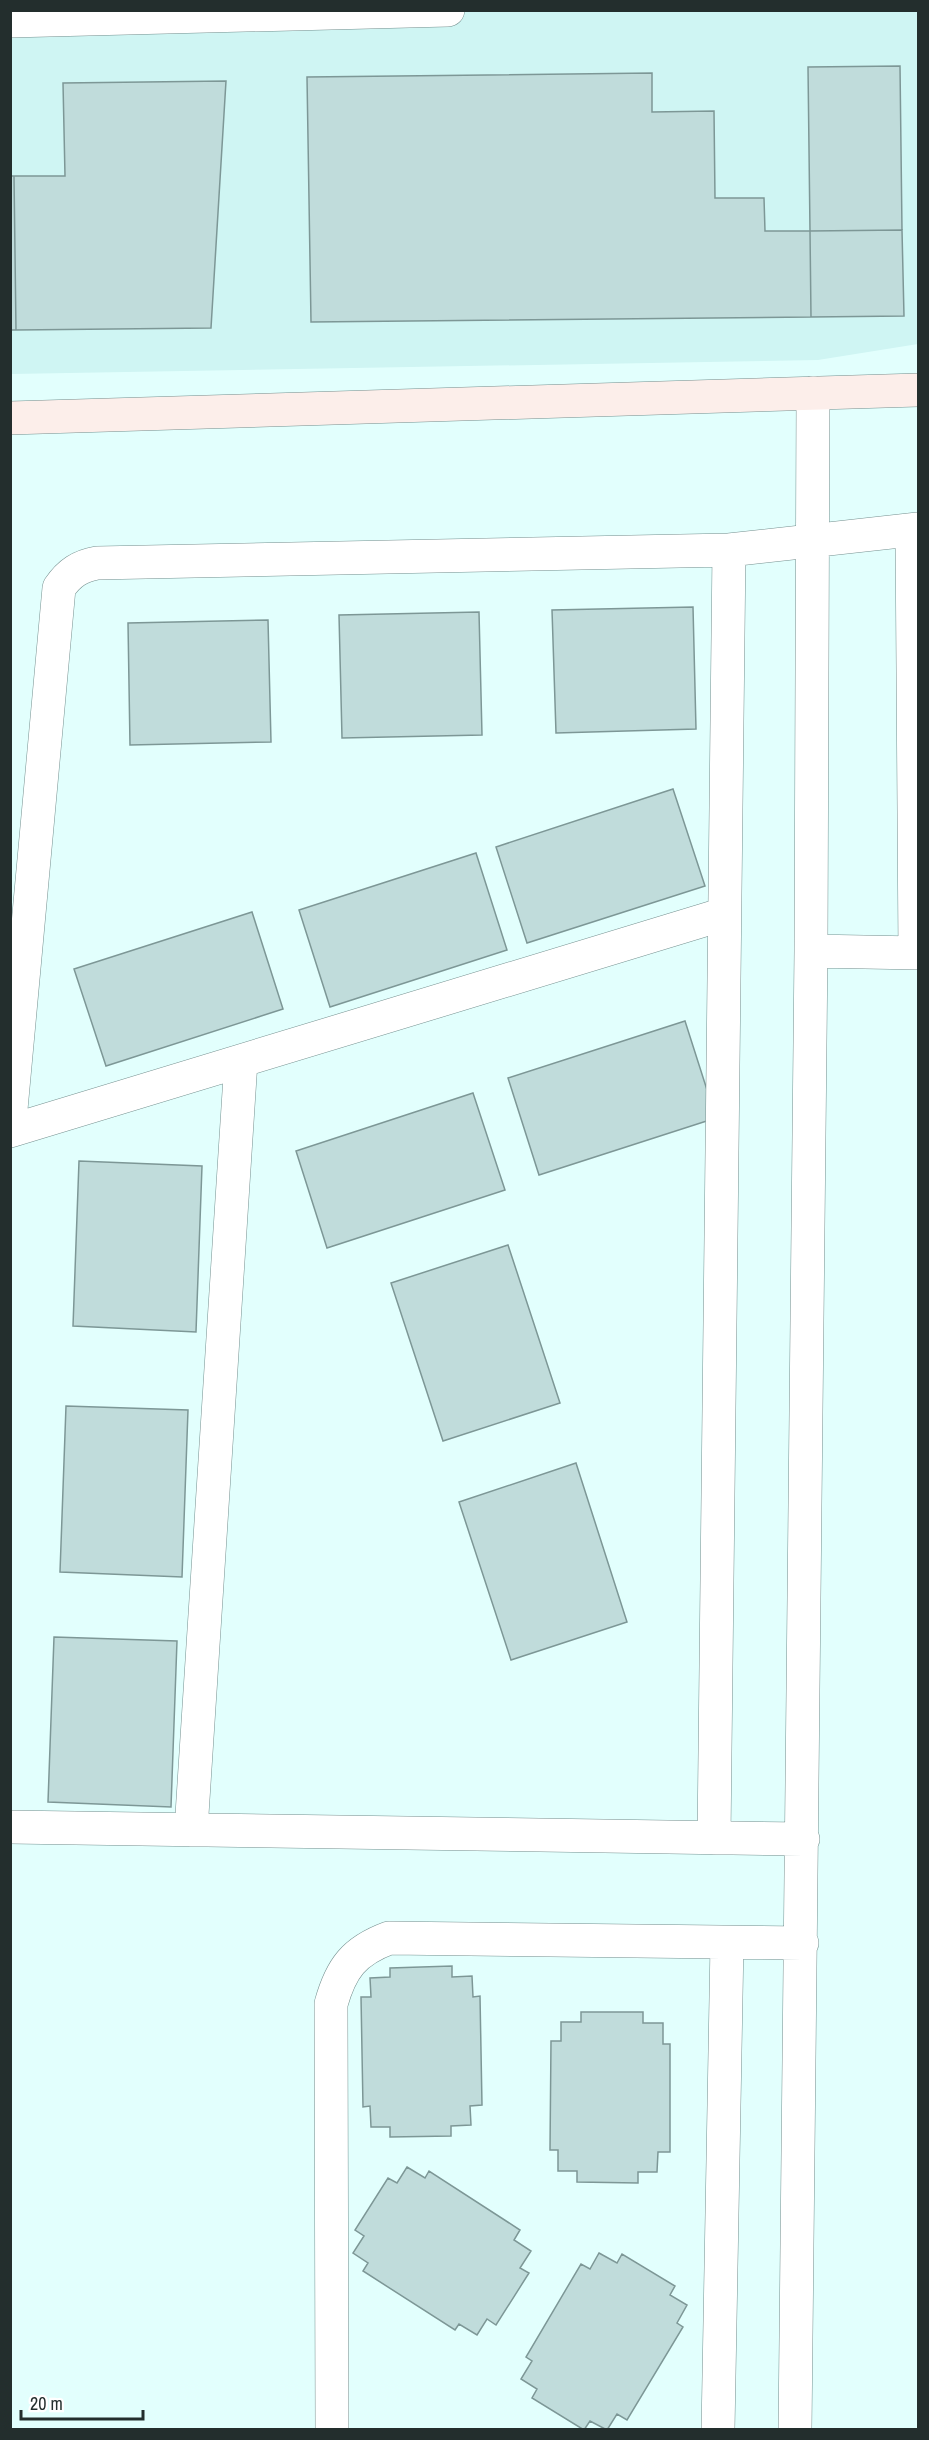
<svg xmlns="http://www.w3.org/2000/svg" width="929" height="2440" font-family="'Archivo Narrow',sans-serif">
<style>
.built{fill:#cff5f3}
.building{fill:#c0dcdb;stroke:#7d9796;stroke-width:1.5}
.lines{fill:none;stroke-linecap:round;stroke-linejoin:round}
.street-casing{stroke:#769190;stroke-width:34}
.secondary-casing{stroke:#769190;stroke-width:34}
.street{stroke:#fff;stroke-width:33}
.secondary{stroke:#fceeea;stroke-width:33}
</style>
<rect width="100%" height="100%" fill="#e2fffd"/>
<path class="built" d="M10,11H918V344L818,360L11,374Z"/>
<path class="building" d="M900,66L902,230L810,231L808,67Z
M652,73V112L714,111L715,198H764L765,231H810L811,317L311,322L307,77Z
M226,81L211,328L16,330L14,176H65L63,83Z
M10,176H14L16,330H10Z
M902,230L904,316L811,317L810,231Z
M693,607L696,729L556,733L552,610Z
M479,612L482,735L342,738L339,615Z
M268,620L271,742L130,745L128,623Z
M673,789L705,886L527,943L496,847Z
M476,853L507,950L330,1007L299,910Z
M252,912L283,1009L106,1066L74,969Z
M685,1021L716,1118L539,1175L508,1078Z
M473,1093L505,1190L327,1248L296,1151Z
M79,1161L202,1166L196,1332L73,1326Z
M508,1245L560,1403L443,1441L391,1283Z
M66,1406L188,1410L182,1577L60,1572Z
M576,1463L627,1622L511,1660L459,1502Z
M54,1637L177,1641L171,1807L48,1802Z
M452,1966V1977L472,1976L473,1997L480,1996L482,2105L470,2106L471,2125L451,2126V2136L390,2137V2127H371L370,2106L363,2107L361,1997H371L370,1978L390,1977V1968Z
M581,2012H643V2023H663V2044H670V2152H658L657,2172H638V2183L577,2182V2171H558V2150H550L551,2041H561V2022H581Z
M407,2167L425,2178L429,2171L520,2230L514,2240L531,2251L520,2268L529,2273L496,2325L487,2319L477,2335L459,2324L455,2330L363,2271L368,2263L353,2253L364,2236L355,2230L388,2178L397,2183Z
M599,2253L617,2263L622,2254L675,2286L670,2295L687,2305L677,2323L683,2327L627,2420L617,2414L607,2430L590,2421L584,2430L532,2398L537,2389L521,2379L532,2361L526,2357L581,2264L590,2269Z"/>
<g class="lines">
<g class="street-casing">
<path id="street" d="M10,21L448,10
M912,530L915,953
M811,951L918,953
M10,1120L59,588C69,573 80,566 97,563L729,550L918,529
M10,1131L724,914
M10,1827L803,1839
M191,1830L241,1061
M714,1838L729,550
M332,2430L331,2004C341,1968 354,1951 389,1938L802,1943
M718,2430L727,1943
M795,2430L811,951L813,393"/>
</g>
<g class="secondary-casing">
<path id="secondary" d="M10,418L918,390"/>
</g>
<use href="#street" class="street"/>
<use href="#secondary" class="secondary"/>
</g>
<rect width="929" height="2440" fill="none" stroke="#232e2d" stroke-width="24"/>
<path d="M21 2410v9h122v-9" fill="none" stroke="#232e2d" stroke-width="3"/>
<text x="30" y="2410" font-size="18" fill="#232e2d" stroke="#ffffff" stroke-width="4.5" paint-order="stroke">20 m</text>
</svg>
